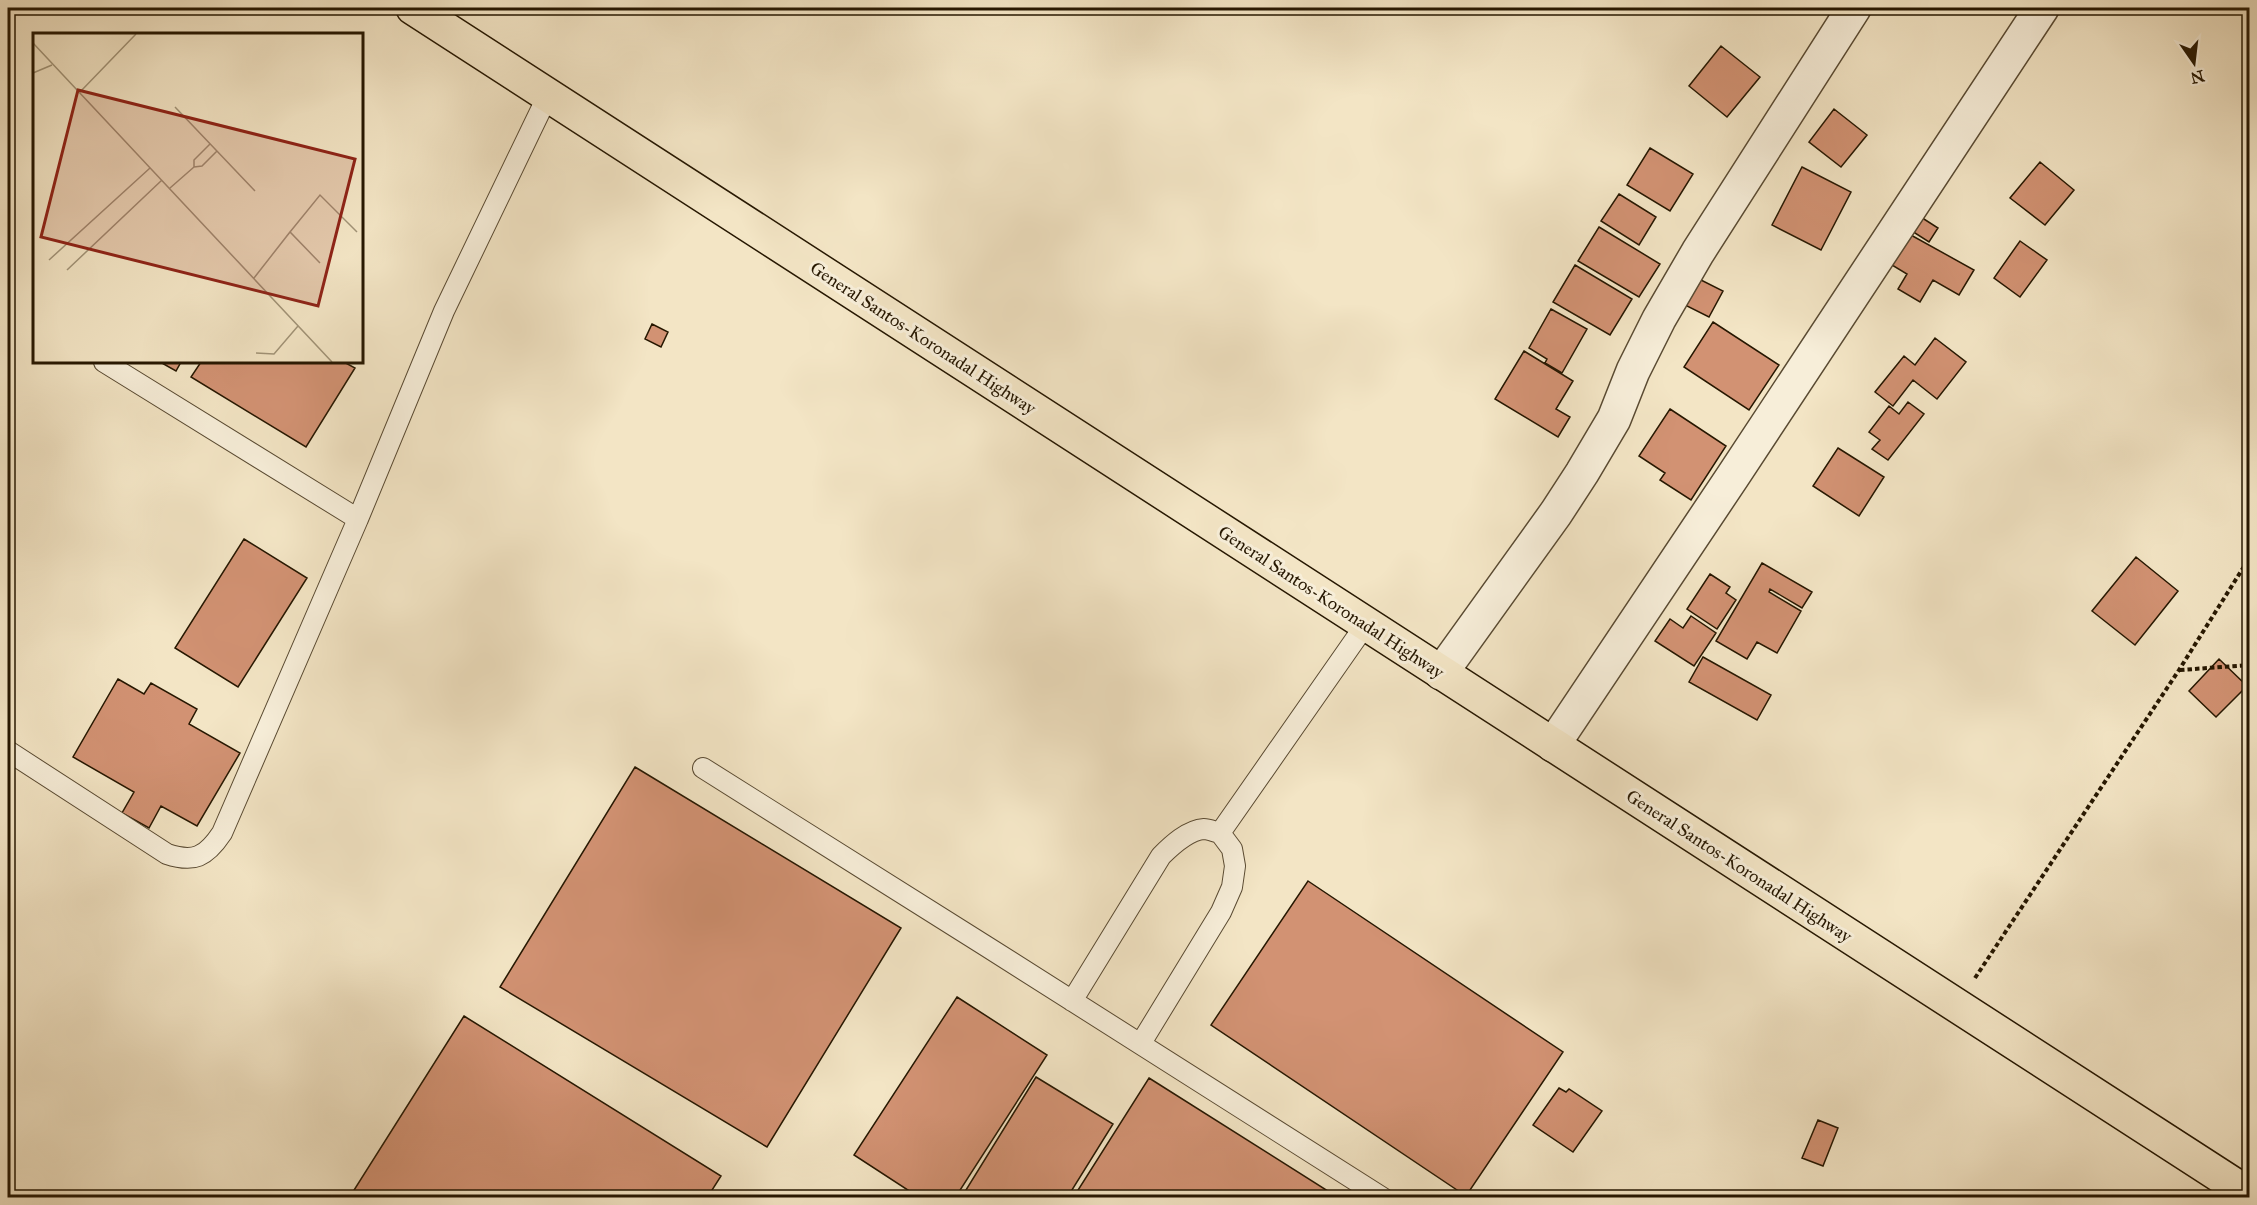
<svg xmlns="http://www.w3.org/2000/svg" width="2257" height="1205" font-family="'IM FELL Great Primer',serif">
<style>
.building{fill:#d29273;stroke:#261701;stroke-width:1.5}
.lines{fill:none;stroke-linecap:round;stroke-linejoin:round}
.service-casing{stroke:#594a32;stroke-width:22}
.minor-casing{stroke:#594a32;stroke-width:36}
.trunk-casing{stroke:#261701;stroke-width:36}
.path{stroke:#261701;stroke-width:4;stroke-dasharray:4.5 3;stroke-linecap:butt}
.service{stroke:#f7eed9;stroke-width:20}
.minor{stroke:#f7eed9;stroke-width:33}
.trunk{stroke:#f3e5c5;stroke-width:33}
.labels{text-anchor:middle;stroke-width:6;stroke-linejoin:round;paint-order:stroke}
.street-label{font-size:18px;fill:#261701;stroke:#f7eed9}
.inset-road{fill:none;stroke:#a19377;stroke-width:1.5}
.view{fill:#8f2418;fill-opacity:0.15;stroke:#8f2418;stroke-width:3}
.inset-edge{fill:none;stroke:#261701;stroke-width:3}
</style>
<rect width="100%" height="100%" fill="#f3e5c5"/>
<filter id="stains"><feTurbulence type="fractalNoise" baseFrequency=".00333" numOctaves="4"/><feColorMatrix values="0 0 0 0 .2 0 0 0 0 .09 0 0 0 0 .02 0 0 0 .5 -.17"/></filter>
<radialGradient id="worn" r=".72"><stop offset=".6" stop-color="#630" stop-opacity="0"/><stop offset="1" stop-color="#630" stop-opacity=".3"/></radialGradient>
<path class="building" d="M1721,46L1760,77L1727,117L1689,86Z
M1834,109L1867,135L1841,167L1809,142Z
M1650,148L1693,174L1670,211L1627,185Z
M2040,162L2074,190L2045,225L2010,198Z
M1802,167L1851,192L1821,250L1772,225Z
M1619,194L1656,217L1639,245L1601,221Z
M1913,212L1938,228L1929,242L1904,226Z
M1599,227L1660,264L1639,297L1578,261Z
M1900,229L1974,270L1959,295L1933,280L1920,302L1898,289L1907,274L1882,259Z
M2020,241L2047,260L2020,297L1994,278Z
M1575,265L1632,299L1610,335L1553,302Z
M1693,276L1723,291L1709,317L1679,302Z
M1551,309L1587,329L1562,373L1545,363L1547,359L1529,348Z
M1713,322L1779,365L1749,410L1684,367Z
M652,324L668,332L661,347L645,339Z
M1935,338L1966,362L1937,399L1913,380L1893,406L1875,392L1904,356L1915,365Z
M1524,351L1573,381L1556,409L1570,417L1558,437L1495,399Z
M160,362H181L176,371Z
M201,362H344L355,368L306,447L191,377Z
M1908,402L1924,414L1888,460L1872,449L1880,440L1869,432L1889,406L1899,414Z
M1670,409L1726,446L1691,500L1660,480L1665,473L1639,456Z
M1838,448L1884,477L1859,516L1813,486Z
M244,539L307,578L238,687L175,648Z
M2136,557L2178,591L2135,645L2092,611Z
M1762,563L1812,592L1802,608L1770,589L1769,592L1801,611L1777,653L1757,642L1747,659L1716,641Z
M1710,574L1730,587L1726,593L1736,600L1717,629L1687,609Z
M1691,616L1716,633L1694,666L1655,641L1670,619L1683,628Z
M1703,657L1771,695L1757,720L1689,682Z
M2219,659L2247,686L2216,717L2189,691Z
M118,679L144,694L151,683L197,709L189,724L240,753L197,826L161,806L149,828L122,813L134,792L73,757Z
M635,767L901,928L767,1147L500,987Z
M1308,881L1563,1052L1466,1196L1211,1025Z
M957,997L1047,1055L955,1198H920L854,1155Z
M464,1016L721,1176L707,1198H349Z
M1036,1077L1113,1124L1067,1198H961Z
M1149,1078L1339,1198H1073Z
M1559,1088L1566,1092L1569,1089L1602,1111L1573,1152L1533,1125Z
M1818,1120L1838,1128L1823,1166L1802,1158Z"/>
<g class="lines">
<g class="service-casing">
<path id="service" d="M104,362L358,519L444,311L548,95
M8,751L167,854C194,863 206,857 222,833L358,519
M703,768C930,911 1157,1053 1383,1198
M1072,1001L1161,856C1172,845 1188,830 1204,829C1209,829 1215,832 1220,833
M1141,1043L1221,912L1232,887L1235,866L1232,849L1220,833L1366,624"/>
</g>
<g class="minor-casing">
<path id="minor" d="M1441,673L1556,513L1582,473L1614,419L1633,371L1659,319L1698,252L1854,8
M1553,745L1733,476L2042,8"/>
</g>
<g class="trunk-casing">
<path id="trunk" d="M413,8L2250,1195"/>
</g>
<path class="path" d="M2180,670L2250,665
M1975,978L2179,670L2250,557"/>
<use href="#service" class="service"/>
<use href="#minor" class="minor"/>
<use href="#trunk" class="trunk"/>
</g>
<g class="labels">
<g class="street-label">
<text transform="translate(923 338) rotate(33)" y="6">General Santos-Koronadal Highway</text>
<text transform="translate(1331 602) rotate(33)" y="6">General Santos-Koronadal Highway</text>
<text transform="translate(1739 866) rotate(33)" y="6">General Santos-Koronadal Highway</text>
</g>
</g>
<g transform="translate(33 33)">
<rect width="330" height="330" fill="#f3e5c5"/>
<path class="inset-road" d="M0,10L299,329M0,40L19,32M47,59L103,1M142,74L222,158M161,134L169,133L184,118M137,155L161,134V127L177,111M257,199L287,162L324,199M16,227L117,135M34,237L129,147M221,245L257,199L287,230M223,320L241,321L265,293"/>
<path class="view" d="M45,57L322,126L285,273L8,204Z"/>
<rect width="330" height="330" class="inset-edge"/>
</g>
<rect width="2257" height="1205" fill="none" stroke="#f3e5c5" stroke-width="30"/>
<rect x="9" y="9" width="2239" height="1187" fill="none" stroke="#261701" stroke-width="3"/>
<rect x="15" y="15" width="2227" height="1175" fill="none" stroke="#261701" stroke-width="1.5"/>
<g transform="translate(2194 63) rotate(166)" stroke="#f7eed9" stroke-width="4.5" paint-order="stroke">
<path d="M0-4.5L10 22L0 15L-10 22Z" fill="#261701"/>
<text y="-9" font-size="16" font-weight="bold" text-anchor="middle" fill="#261701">N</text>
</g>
<rect width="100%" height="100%" filter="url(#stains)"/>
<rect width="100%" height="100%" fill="url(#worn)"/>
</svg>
